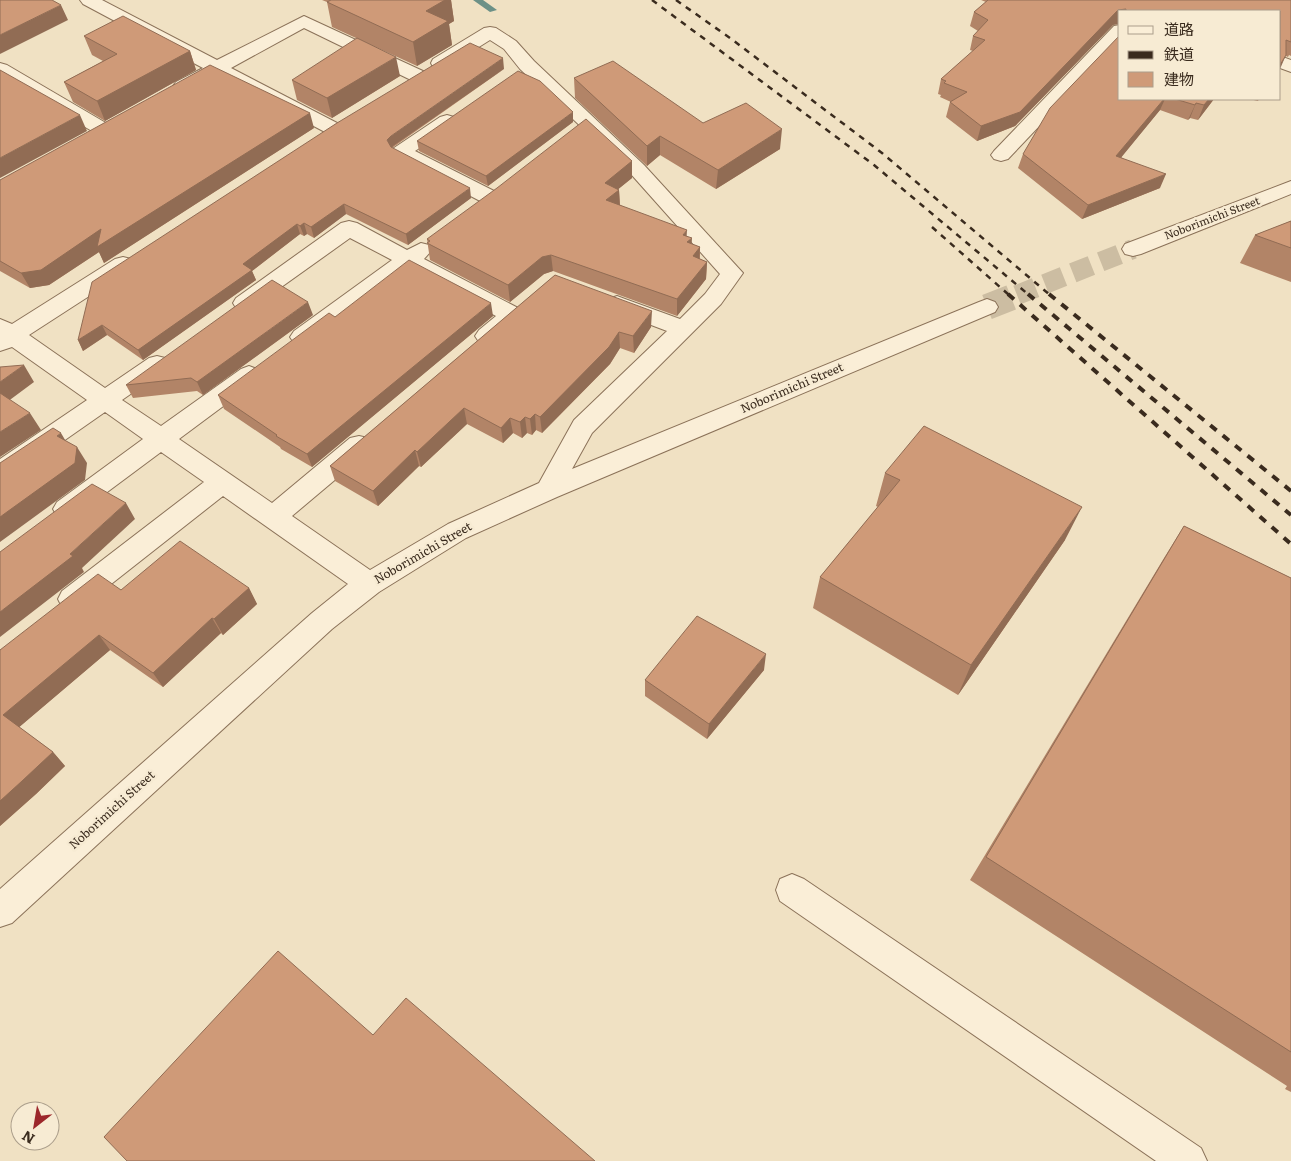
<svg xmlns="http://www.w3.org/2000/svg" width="1291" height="1161" font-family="Literata,'Noto Sans JP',serif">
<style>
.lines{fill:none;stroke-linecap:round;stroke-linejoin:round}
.stream{fill:#6c9187;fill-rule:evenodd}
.minor-tunnel-far1{stroke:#ccbda2;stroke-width:20;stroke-dasharray:20 10;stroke-linecap:butt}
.minor-tunnel{stroke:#ccbda2;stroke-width:26;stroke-dasharray:26 13;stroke-linecap:butt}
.minor-casing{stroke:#8b7259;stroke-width:2}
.minor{fill:#faeed7;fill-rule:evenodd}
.rail-far1{stroke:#3a2b1e;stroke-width:2.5;stroke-dasharray:6 6;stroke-linecap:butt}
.rail{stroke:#3a2b1e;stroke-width:4;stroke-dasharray:8 8;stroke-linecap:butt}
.wall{fill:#b28467}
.shaded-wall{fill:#916c54}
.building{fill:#cf9a78;stroke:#916c54}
.labels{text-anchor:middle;stroke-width:5;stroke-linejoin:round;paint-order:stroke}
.far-street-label{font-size:11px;fill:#3a2b1e;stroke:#f7ebd3}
.street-label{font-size:12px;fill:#3a2b1e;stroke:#f7ebd3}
</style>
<rect width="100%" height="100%" fill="#f0e1c3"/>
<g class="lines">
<path class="stream" d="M473,0H483L497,10L490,12Z"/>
<path class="minor-tunnel-far1" d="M1017,295L1133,249"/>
<path class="minor-tunnel" d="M987,307L1020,294"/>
<g class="minor-casing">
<path id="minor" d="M80,0H102L217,60L304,16L425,72L427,76L425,80L418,82L411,80L304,28L231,68L339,124L342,128L339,132L332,134L325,132L217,75C205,82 191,94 176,90L173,86L176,82L203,68L83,4Z
M1120,25V41L1008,159L1001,161L994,159L991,155L994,151L1114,26Z
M490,27L496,28L516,41L534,61L644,165L743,273L721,304L592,433L572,469L979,302L987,299L995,302L998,307L995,312L557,497L466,538L379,592L332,629L12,923L0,927V889L312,613L348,584L223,496L82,607L72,611L62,607L58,599L62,591L204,482L161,452L75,516L66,519L57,516L53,509L57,502L143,439L105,412L9,479L0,482V459L87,400L12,347L0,351V319L12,324L115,259L123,257L131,259L134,264L131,269L29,335L105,388L149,358L157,356L165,358L169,364L165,370L122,400L161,426L241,369L249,366L257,369L261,375L257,381L179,439L272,503L350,438L359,436L368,438L372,445L368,452L292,516L370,570L448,524L539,483L574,420L667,331L609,309L606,304L609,299L617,296L625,299L680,319L705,294L720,274L630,173L520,69L504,49L490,40L447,67L440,69L433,67L431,63L433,59L484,28Z
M1280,56L1291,60V72L1280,68Z
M0,63L7,65L111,126L114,130L111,134L104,136L97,134L0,77Z
M447,115L454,117L457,121L454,125L415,151L498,193L501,198L498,203L491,205L484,203L394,156L391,152L394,148L440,117Z
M1291,181V194L1141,254L1133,256L1125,254L1122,249L1125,244Z
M349,221L357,223L407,250L421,243L429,245L432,250L424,259L520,309L523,315C518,323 497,344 486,344C484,344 481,342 479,342L475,336L479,330L496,316L409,269L310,343L302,345L294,343L290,337L294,331L392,260L350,238L252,308L244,311L236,308L233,303L236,298L341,223Z
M792,874L804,879L1201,1148L1207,1161H1156L780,901L776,890L780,879Z"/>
</g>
<use href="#minor" class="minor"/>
<path class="rail-far1" d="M652,0L874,165L1029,295
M676,0L730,38L882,153L1050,295
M932,227L1009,295"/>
<path class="rail" d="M1008,294L1291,544
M1028,294L1291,515
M1049,294L1291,491"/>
</g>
<path class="wall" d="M322,0H451L454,21L449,24L452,45L417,66L332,27L327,2Z
M981,0H1291V56L1289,55L1288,57L1286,56L1280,11H1120L1113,25L1015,126L977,141L946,117L950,102H951L940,97L941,95L938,94L941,79L973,51L970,50L973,36L978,31L970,26L974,12L986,2Z
M84,36L190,51L196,70L105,121L73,102L64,82L103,61L92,55Z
M504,69L392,148L471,198L408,245L346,214L314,238L307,234L304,236L300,234L252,271L256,280L143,360L107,335L83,351L78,340Z
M400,76L332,118L297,100L292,80Z
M574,78L703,123L780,149L716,189L660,155L647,166L575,98Z
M1120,99H1214L1198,120L1190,118L1188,120L1160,110L1121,157L1160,188L1082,219L1018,168L1023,154Z
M1249,99H1259L1258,101Z
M573,122L488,186L419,151L417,141Z
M314,128L104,263L99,252L49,285L30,288L0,271V180Z
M632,161V178L618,189L619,190L620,205L691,244L700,247V259L707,262L706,279L677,316L553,271L544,274L510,302L430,260L427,239Z
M1291,221V282L1240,263L1255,235Z
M555,275L651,327L634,353L620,348L610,364L542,433L536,430L532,435L527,433L522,438L513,433L503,443L467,424L421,467L419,466L378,506L335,481L330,466Z
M313,315L203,395L197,391L133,398L126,385Z
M493,316L312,467L281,449L280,447L224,409L218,395L335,317Z
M885,473L1065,540L958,695L813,608L820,577L878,507L876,506Z
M1184,526L1291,578V1092L1285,1089L1287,1086L970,880L1164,558Z
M249,588L257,604L223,635L221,633L163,687L110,650L19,727L53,752L65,766L36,794L0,826V650L121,590Z
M764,670L707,739L645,696V680Z"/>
<path class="shaded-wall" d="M445,0H451L454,21L449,24L452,45L417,66L413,42L426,11Z
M61,5L68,20L0,54V35Z
M1126,9V11H1120V24L1113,25L1015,126L977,141L981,126L1118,10Z
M190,51L196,70L105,121L97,101Z
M1286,55L1280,69V65Z
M396,57L400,76L332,118L327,98Z
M503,58L504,69L393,146L390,151L387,140L391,136Z
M1164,99H1165L1160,110L1111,170L1116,156Z
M1209,99H1214L1198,120L1204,105Z
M1196,103L1190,118L1188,120L1195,105Z
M573,112V122L488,186L486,176Z
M310,113L314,128L104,263L99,252L49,285L30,288L21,273L101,229Z
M80,115L87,131L0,178V158Z
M782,129L780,149L716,189L718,170Z
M660,136V155L647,166V146Z
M632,161V178L605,200V183Z
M1166,174L1160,188L1082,219L1088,205Z
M470,188L471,198L408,245L406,234Z
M619,190L620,207L606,200Z
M344,204L346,214L314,238L311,227Z
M304,223L307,234L304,236L300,226Z
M297,224L300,234L252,271L256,280L143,360L138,350L243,264Z
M687,230L686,246L683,235Z
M692,238L691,254L687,242Z
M700,247L699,264L693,256Z
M551,255L553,271L544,274L510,302L508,285L542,257Z
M707,262L706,279L677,316V299Z
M308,302L313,315L203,395L197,382Z
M491,303L493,316L312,467L307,454Z
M652,311L651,327L634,353L633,336Z
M102,325L107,335L83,351L78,340Z
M619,332L620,348L610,364L542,433L540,417Z
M24,365L34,382L3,405L0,401V382Z
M464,408L467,424L421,467L417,452Z
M30,413L41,430L0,457V432Z
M535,414L536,430L532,435L530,419Z
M525,417L527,433L522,438L520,422Z
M510,418L513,433L503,443L501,428Z
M61,433L71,450L57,436Z
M77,447L87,463L85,480L0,542V517Z
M415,450L419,466L378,506L373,491Z
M126,503L135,519L82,568L84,572L0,637V612L70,554Z
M1082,507L1065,540L958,695L971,665Z
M249,588L257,604L223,635L214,619Z
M212,618L221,633L163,687L153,673Z
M99,635L110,650L17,729L3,715Z
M766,654L764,670L707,739L709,724Z
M53,752L65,766L36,794L0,826V801Z"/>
<path class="building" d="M0,0H52L61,5L0,35Z
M331,0H445L426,11L448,21L413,42L327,2Z
M988,0H1291V42L1286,40V55L1280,65V11H1126V9L1118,10L1020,112L981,126L950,102L967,92L944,83L946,81L941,79L985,40L973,36L988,20L974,12Z
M123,16L190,51L97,101L64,82L117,54L84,36Z
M1120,35V99H1164L1116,156L1166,174L1088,205L1023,154L1050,108Z
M357,38L396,57L327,98L292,80Z
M470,43L503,58L391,136L387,140L391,147L470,188L406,234L344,204L311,227L304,223L300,226L297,224L243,264L252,270L138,350L102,325L78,340L92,282L337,123Z
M613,61L703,123L746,103L782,129L718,170L660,136L647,146L574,78Z
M210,65L310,113L97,247L101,229L41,270L21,273L0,261V180Z
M0,70L80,115L0,158Z
M518,71L540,81L573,112L486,176L417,141Z
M1175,99H1209L1204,105L1196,103L1195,105Z
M586,119L632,161L605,183L619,190L606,200L687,230L683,235L692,238L687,242L700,247L693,256L707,262L677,299L551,255L542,257L508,285L427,243L430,241L427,239L497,188Z
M1291,221V248L1255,235Z
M409,260L491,303L307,454L276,436L277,435L218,395L329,313L335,317Z
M555,275L652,311L633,336L619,332L609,347L540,417L535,414L530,419L525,417L520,422L510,418L501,428L464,408L417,452L415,450L373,491L330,466Z
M272,280L308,302L197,382L191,378L126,385Z
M24,365L0,382V367Z
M0,393L30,413L0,432Z
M924,426L1082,507L971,665L820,577L900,480L885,473Z
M53,428L61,433L57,436L77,447L75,463L0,517V463Z
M92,484L126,503L70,554L73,556L0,612V552Z
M1184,526L1291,578V1052L986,857Z
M180,541L249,588L214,619L212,618L153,673L99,635L3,715L53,752L22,781L0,801V650L98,574L121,590Z
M697,616L766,654L709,724L645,680Z
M278,951L373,1035L406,998L595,1161H127L104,1137Z"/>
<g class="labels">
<g class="far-street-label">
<text transform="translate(1212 218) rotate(-21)" y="4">Noborimichi Street</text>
</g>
<g class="street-label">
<text transform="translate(792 388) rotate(-23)" y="4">Noborimichi Street</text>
<text transform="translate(423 553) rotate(-30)" y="4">Noborimichi Street</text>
<text transform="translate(112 810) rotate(-42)" y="4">Noborimichi Street</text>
</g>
</g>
<rect x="1118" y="10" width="162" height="90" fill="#f7ebd3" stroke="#ab9e8b"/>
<rect x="1128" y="26" width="25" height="8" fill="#faeed7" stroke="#ab9e8b"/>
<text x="1164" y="35" font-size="15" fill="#3a2b1e">道路</text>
<rect x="1128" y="51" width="25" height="8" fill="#3a2b1e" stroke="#ab9e8b"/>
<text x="1164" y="60" font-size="15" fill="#3a2b1e">鉄道</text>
<rect x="1128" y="72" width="25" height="15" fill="#cf9a78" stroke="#ab9e8b"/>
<text x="1164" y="85" font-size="15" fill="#3a2b1e">建物</text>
<g transform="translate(35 1126) rotate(211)"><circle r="24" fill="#f7ebd3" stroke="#ab9e8b"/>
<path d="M0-4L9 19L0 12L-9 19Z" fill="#9c272b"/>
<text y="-8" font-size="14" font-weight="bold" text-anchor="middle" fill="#3a2b1e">N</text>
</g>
</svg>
